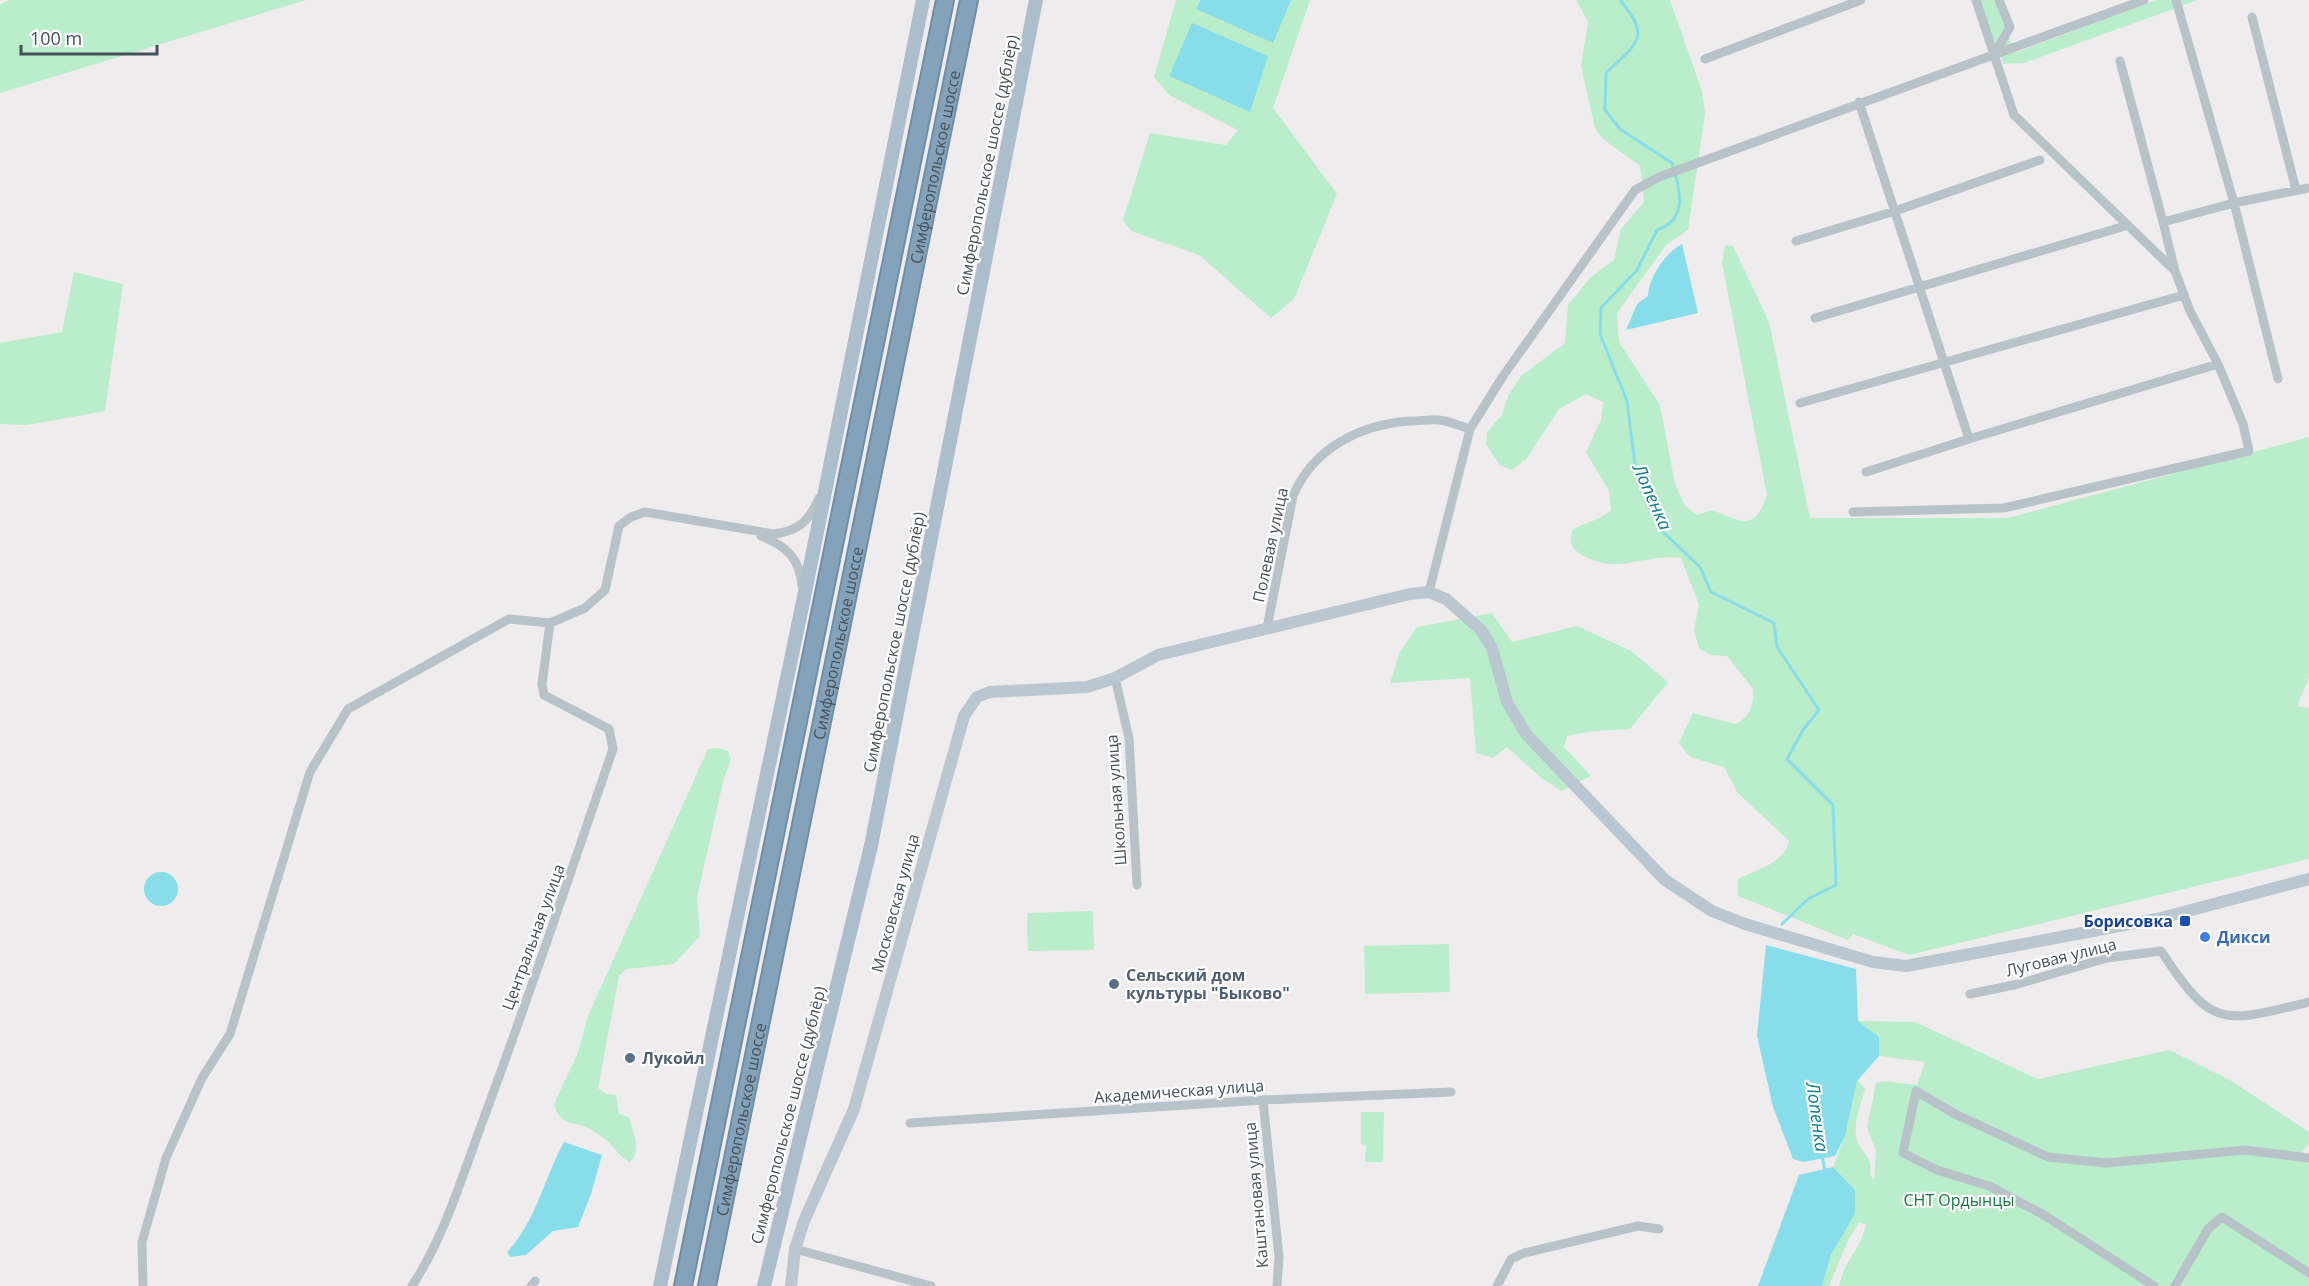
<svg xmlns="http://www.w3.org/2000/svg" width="2309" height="1286" font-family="'Open Sans',sans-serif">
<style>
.green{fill:#baedca}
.water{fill:#88ddea}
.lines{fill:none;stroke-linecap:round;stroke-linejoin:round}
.stream{stroke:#88ddea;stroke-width:3}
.highway-casing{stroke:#708ea7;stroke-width:20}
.street{stroke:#b8c2c9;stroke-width:9}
.secondary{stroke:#bac7d1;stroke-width:12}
.primary{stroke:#acbecc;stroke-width:14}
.highway{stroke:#84a3bb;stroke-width:16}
.transit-dot{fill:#1a4fb4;stroke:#fff;stroke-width:2}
.shop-dot{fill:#3f7fe0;stroke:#fff;stroke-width:2}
.service-dot{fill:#5c6f8a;stroke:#fff;stroke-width:2}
.labels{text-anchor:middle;stroke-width:4.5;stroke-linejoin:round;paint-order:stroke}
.street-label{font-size:16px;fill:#455159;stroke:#fff}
.transit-label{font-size:16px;font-weight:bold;fill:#164399;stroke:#fff;text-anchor:end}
.shop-label{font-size:16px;font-weight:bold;fill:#366cbe;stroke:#fff;text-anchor:start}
.service-label{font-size:16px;font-weight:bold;fill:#4e5e75;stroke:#fff;text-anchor:start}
.park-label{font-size:16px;fill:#187941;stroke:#fff}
.water-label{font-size:18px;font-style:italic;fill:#0e7d8e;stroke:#fff}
</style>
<rect width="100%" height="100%" fill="#efeced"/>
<path class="green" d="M10,0H306L0,93V4Z
M1176,0H1310L1273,108L1337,194L1294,299L1271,318L1199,255L1131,231L1123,220L1150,133L1226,145L1238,130L1169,95L1154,77Z
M1576,0H1670L1702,91L1705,114L1688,230L1666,245L1617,313L1619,342L1660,405L1675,484L1685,506L1697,515L1712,510C1742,522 1755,532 1767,495L1722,263L1725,245L1733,246L1769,322L1810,518H2008L2309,437V678L2297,706L2309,708V859L1909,955L1853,934L1848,940L1738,896V879C1756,870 1785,863 1789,841L1737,792L1724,767L1690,757L1679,743L1693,713L1736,724C1750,717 1754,704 1753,689L1727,656L1710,655L1699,648L1694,630L1699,605L1681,558C1644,553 1619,576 1582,555C1573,550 1568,542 1572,532C1574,524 1600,522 1611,510L1609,491L1586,452L1601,420L1603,402L1586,394L1559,409L1526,459L1512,470L1500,465L1486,444L1487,432L1502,415L1508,396L1521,376L1565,343L1568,305L1591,277L1614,260L1621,229L1644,202L1640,166L1603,139L1595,128L1581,66L1588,22Z
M1978,0H1995L2015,53L2156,0H2198L2024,63L2004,64Z
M74,272L123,284L105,411L27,425L0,424V343L62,332Z
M1492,613L1512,642L1577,626L1631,651L1668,682L1630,729L1593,731L1567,736L1564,747L1591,776L1561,791L1539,776L1507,747L1493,758L1476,753L1470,678L1390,683L1400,652L1417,627Z
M718,748L728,751L731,760L724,778L697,897L700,936L674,964L626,969L619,976L598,1088L606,1094L616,1095L619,1114L629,1117C633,1133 642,1149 630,1162C619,1157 615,1147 606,1140C601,1136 596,1132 590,1129C574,1121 560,1127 554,1104L578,1053L588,1016L708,749Z
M1093,911L1094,950L1028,951L1027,913Z
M1449,944L1450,992L1365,994L1364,946Z
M1858,1021L1915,1022L2038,1079L2169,1050L2230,1080L2309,1132V1144L2302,1152L2309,1156V1286H1839C1843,1263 1862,1247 1866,1224L1859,1223L1849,1238L1829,1286H1822L1831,1255L1855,1214V1190L1833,1167L1845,1136L1857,1080L1865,1089C1861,1104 1854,1120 1856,1136C1859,1154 1874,1155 1870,1175L1874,1180L1876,1151L1867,1128L1876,1083L1884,1081L1917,1085L1925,1062L1879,1056V1037Z
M1361,1112H1384L1383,1162H1365L1366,1145L1361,1144Z"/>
<path class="water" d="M1201,0H1291L1273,43L1196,9Z
M1192,23L1268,56L1250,112L1169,76Z
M1682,244L1698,313L1626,330L1637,304L1648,296C1649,277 1665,253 1682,244Z
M144 889a17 17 0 1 1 34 0a17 17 0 1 1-34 0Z
M1766,945L1856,969L1858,1021L1879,1037V1056L1857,1081L1845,1136L1835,1156L1804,1162L1793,1159L1773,1107L1757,1036Z
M564,1142L602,1155L591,1194L578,1227L553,1231L526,1255L510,1257L507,1252C536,1222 544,1178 564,1142Z
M1833,1167L1855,1190V1214L1831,1255L1822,1286H1758L1799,1175Z"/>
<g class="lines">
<path class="stream" d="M1620,0C1652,38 1637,43 1606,73L1605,110L1620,129L1672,163C1680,189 1689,219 1657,230L1637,270L1601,308L1600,334L1627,401L1635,465L1662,531L1700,567L1711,592L1774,623L1777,647L1819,710L1803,730L1787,759L1833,805L1836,885L1808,899L1782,924
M1822,1156L1825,1170"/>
<g class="highway-casing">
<g id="highway">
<path d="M683,1286L945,0"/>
<path id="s1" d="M707,1286L969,0"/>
</g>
</g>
<path class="street" d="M2176,0L2234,203L2278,379
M2252,17L2296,190
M1994,55L2010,27L1999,0
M1705,59L1861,0
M2120,61L2163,222
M1859,102L1969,439L1866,472
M1796,241L1895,211L2040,160
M2175,271L2163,222L2234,203L2309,188
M1815,318L2125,226
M1800,403L2184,295
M1969,439L2218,364
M1853,512L2004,508L2249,451L2243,424L2218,364L2190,311L2175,271L2014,115L1976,0
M761,536C786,546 800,558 802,586
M1429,592L1470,429L1503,376L1635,190L1659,177L2144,0
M1267,628L1293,496C1313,448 1361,424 1411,421C1420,421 1430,419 1439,420C1449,421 1460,426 1470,429
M1115,678L1129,738L1137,885
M1970,994L2018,984L2107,958L2161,951C2213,1030 2222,1023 2309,1002
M1263,1100L1279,1257L1277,1286
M910,1123L1263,1100L1451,1092
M795,1249L931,1286
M143,1286L142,1242L166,1158L202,1078L230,1034L310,772L348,709L509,619L550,623L585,608L605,590L619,526L631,517L645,512L774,534C799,531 809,521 819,498
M412,1286C446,1234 463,1173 485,1115C530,994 571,871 613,749L609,729L544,695L542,684L550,623
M531,1286L535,1281
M1497,1286L1511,1259L1524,1253L1638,1226L1659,1229
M2154,1286L2044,1215L1989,1186L1937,1170L1903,1153L1916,1091L1955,1114L2048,1157L2106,1163L2245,1150L2309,1158
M2175,1286L2208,1229L2222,1217L2309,1273"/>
<path class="secondary" d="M791,1286L795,1249L804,1221L854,1109L964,716L977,697L990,692L1087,687L1115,678L1158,655L1410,594L1429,592L1446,599L1481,630L1492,648L1507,702L1526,734L1665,880L1712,911L1745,924L1873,962L1906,966L2157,919L2309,879"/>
<path class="primary" d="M660,1286L804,597L923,0
M764,1286L871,846L1036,0"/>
<use href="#highway" class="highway"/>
</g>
<rect class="transit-dot" x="2179" y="915" width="12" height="12" rx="3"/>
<circle class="shop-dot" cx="2205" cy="937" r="6"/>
<g class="service-dot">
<circle cx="1114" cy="984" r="6"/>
<circle cx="630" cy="1058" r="6"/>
</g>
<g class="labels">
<g class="street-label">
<text transform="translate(987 165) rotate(-79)" y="6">Симферопольское шоссе (дублёр)</text>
<text dy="6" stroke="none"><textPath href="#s1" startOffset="1142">Симферопольское шоссе</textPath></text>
<text transform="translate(1270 545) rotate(-78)" y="6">Полевая улица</text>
<text transform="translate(894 642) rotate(-79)" y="6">Симферопольское шоссе (дублёр)</text>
<text dy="6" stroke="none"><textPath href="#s1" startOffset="656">Симферопольское шоссе</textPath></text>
<text transform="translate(1116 800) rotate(-94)" y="6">Школьная улица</text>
<text transform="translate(895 903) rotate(-75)" y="6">Московская улица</text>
<text transform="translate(533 937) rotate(-70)" y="6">Центральная улица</text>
<text transform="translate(2061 957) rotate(-14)" y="6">Луговая улица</text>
<text transform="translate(1179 1091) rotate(-4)" y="6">Академическая улица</text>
<text transform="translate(788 1115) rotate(-76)" y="6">Симферопольское шоссе (дублёр)</text>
<text dy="6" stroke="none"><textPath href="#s1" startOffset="170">Симферопольское шоссе</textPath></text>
<text transform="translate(1256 1195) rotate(-95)" y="6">Каштановая улица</text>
</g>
<g class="transit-label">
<text x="2173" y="927">Борисовка</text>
</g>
<g class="shop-label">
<text x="2217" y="943">Дикси</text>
</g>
<g class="service-label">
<text x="1126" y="981">Сельский дом<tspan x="1126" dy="18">культуры "Быково"</tspan></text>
<text x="642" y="1064">Лукойл</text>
</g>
<g class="park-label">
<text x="1959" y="1206">СНТ Ордынцы</text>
</g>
<g class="water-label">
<text transform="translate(1652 497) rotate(66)" y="6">Лопенка</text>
<text transform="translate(1817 1117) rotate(82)" y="6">Лопенка</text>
</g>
</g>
<path d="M21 45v9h136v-9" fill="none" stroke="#455159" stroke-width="3"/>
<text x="30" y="45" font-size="18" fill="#455159" stroke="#ffffff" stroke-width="4.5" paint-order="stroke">100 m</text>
</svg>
